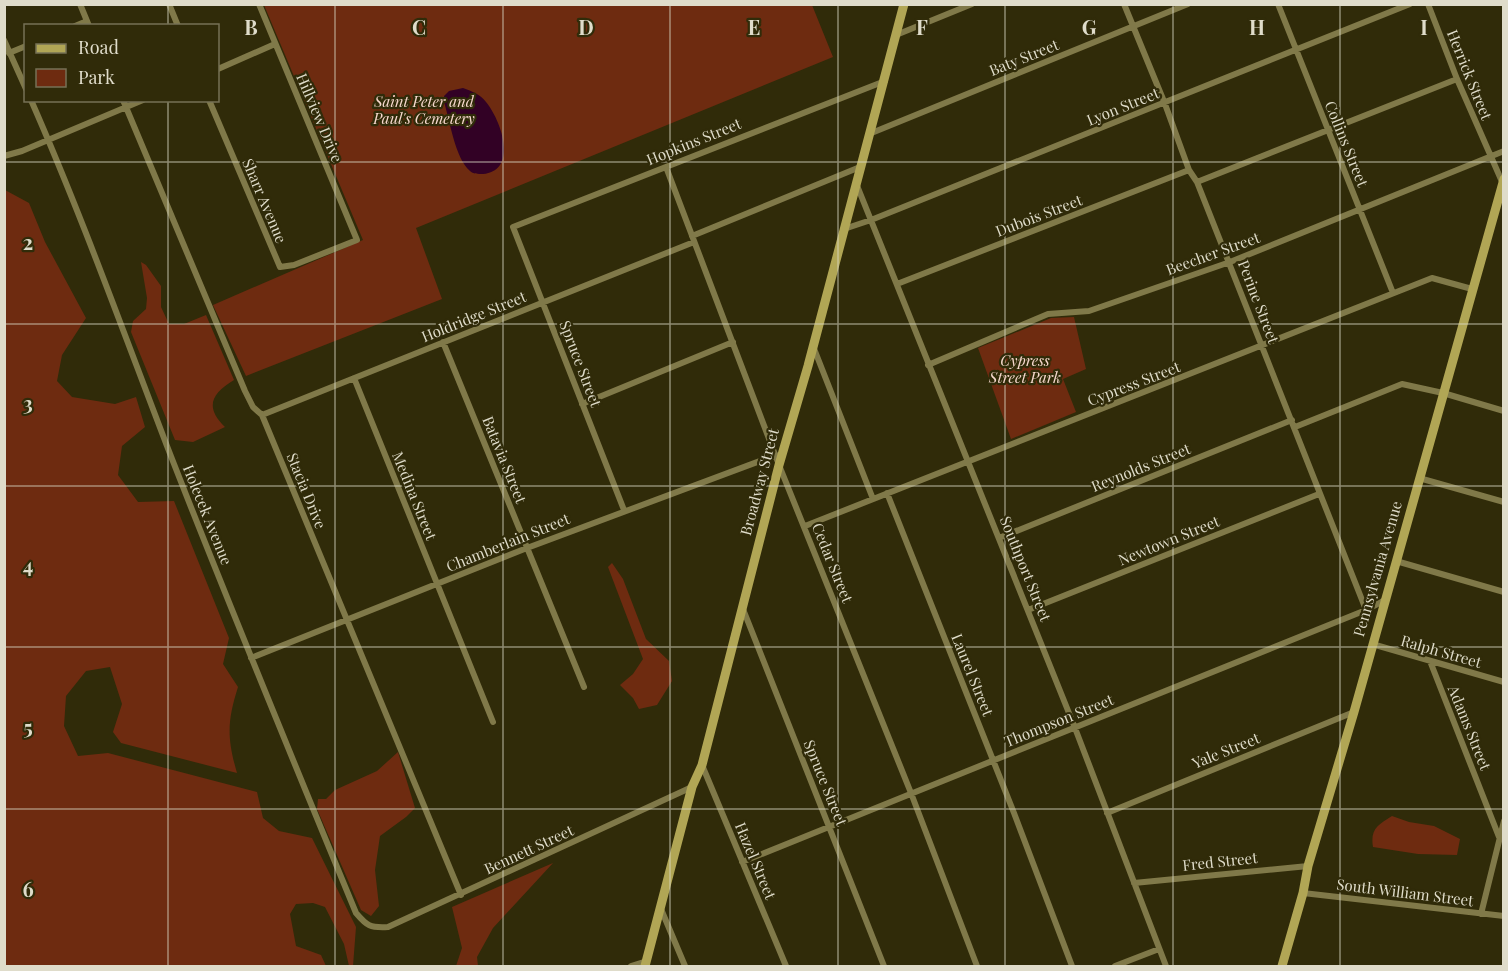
<svg xmlns="http://www.w3.org/2000/svg" width="1508" height="971" font-family="'Playfair Display',serif">
<style>
.green{fill:#6e2b10}
.water{fill:#320125}
.lines{fill:none;stroke-linecap:round;stroke-linejoin:round}
.street{stroke:#807949;stroke-width:6}
.secondary{stroke:#b1a655;stroke-width:9}
.grid{fill:none;stroke:#dfdcca;stroke-width:1.5;stroke-opacity:0.55}
.labels{text-anchor:middle;stroke-width:4.5;stroke-linejoin:round;paint-order:stroke}
.street-label{font-size:15px;fill:#dfdcca;stroke:#302b09}
.park-label{font-size:15px;font-style:italic;fill:#f7d9ce;stroke:#302b09}
.grid-label{font-size:20px;text-anchor:middle;font-weight:bold;fill:#dfdcca;stroke:#302b09;stroke-width:4.5;stroke-linejoin:round;paint-order:stroke}
</style>
<rect width="100%" height="100%" fill="#302b09"/>
<path class="green" d="M264,5H812L833,57L416,228L442,299L246,376L213,305L363,240Z
M5,190L29,203L45,242L86,318L62,355L57,381L72,397L115,404L136,397L145,427L122,446L118,475L138,502L174,501L229,638L223,664L238,687C227,722 227,738 237,773L121,743L113,732L122,704L110,667L86,671L66,696L64,726L78,756L108,753L257,792L263,818L279,831L312,838L356,927L353,966H349L344,944L325,907L313,903L296,904L290,914L296,946L321,955L326,966H5Z
M141,262L146,265L161,286V307L169,324H184L206,315L234,380C212,393 204,407 225,427L193,442L175,440L131,332L133,321L146,309L147,298Z
M1074,317L1086,369L1063,379L1076,412L1011,439L978,348L1051,318Z
M612,563L623,579L646,639L669,661L672,681L657,705L639,709L633,698L620,685L633,674L643,659L608,567Z
M398,752L415,808L406,817L380,836L375,870L379,906L371,916L361,910L317,809L318,799H326L335,790L377,771Z
M1392,816L1409,822L1434,826L1460,839L1457,855L1418,854L1373,847C1370,829 1378,825 1392,816Z
M553,863L493,928L477,957L478,966H456L462,948L452,907Z"/>
<path class="water" d="M463,88C472,91 481,95 486,102C501,120 519,170 483,174C478,174 473,174 470,171C455,158 450,121 444,102V96L449,91Z"/>
<g class="lines">
<path class="street" d="M80,4L89,26
M169,4L178,26
M1124,4L1165,104L1189,170L1197,182L1366,610
M1278,4L1393,293
M1428,4L1457,79L1503,184
M75,26L87,21
M896,35L972,4
M4,40L26,89
M9,53L26,46
M218,69L275,44
M31,100C81,214 123,331 167,446C228,603 292,758 356,913C367,926 370,928 388,927L692,787
M123,100L245,391L253,407L262,415L461,895
M209,100L280,267L294,265L357,240L259,4
M869,134L1188,4
M4,156L22,151L143,100
M666,167L779,465L911,793L977,966
M1197,182L1457,79
M856,183L1075,728L1166,966
M844,229L871,220L1410,4
M692,236L860,167
M897,284L1189,170
M443,342L584,687
M813,346L873,499
M928,365L1048,314L1089,311L1230,262L1504,151
M354,378L493,722
M582,404L733,342
M262,415L694,242
M1295,427L1402,384L1443,393L1504,411
M1419,478L1504,502
M887,493L1014,813L1072,966
M624,510L513,227L885,81
M805,526L1432,278L1472,289
M999,538L1292,420
M1396,561L1504,592
M743,609L884,966
M1028,610L1319,494
M1372,644L1504,682
M251,658L527,548L776,455
M1430,661L1499,837
M702,765L786,966
M1107,813L1354,712
M742,862L1366,610L1385,600
M1134,883L1308,866
M1303,893L1504,916
M661,909L685,966
M1481,914L1504,821
M631,966L647,961
M1115,966L1159,949"/>
<path class="secondary" d="M645,966L692,787L702,765L779,465L808,366L904,4
M1282,966L1303,893L1308,866L1354,712L1504,179"/>
</g>
<path class="grid" d="M168,4V26M335,4V966M503,4V966M670,4V966M838,4V966M1005,4V966M1173,4V966M1340,4V966M168,100V966M4,162H1504M4,324H1504M4,486H1504M4,647H1504M4,809H1504"/>
<g class="labels">
<g class="street-label">
<text transform="translate(1024 58) rotate(-22)" y="5">Baty Street</text>
<text transform="translate(1469 75) rotate(68)" y="5">Herrick Street</text>
<text transform="translate(1123 107) rotate(-22)" y="5">Lyon Street</text>
<text transform="translate(319 118) rotate(67)" y="5">Hillview Drive</text>
<text transform="translate(694 142) rotate(-22)" y="5">Hopkins Street</text>
<text transform="translate(1346 144) rotate(68)" y="5">Collins Street</text>
<text transform="translate(264 201) rotate(67)" y="5">Sharr Avenue</text>
<text transform="translate(1039 216) rotate(-21)" y="5">Dubois Street</text>
<text transform="translate(1213 254) rotate(-20)" y="5">Beecher Street</text>
<text transform="translate(1258 302) rotate(69)" y="5">Perine Street</text>
<text transform="translate(474 317) rotate(-22)" y="5">Holdridge Street</text>
<text transform="translate(580 364) rotate(69)" y="5">Spruce Street</text>
<text transform="translate(1134 384) rotate(-21)" y="5">Cypress Street</text>
<text transform="translate(504 460) rotate(68)" y="5">Batavia Street</text>
<text transform="translate(1141 468) rotate(-22)" y="5">Reynolds Street</text>
<text transform="translate(760 482) rotate(-75)" y="5">Broadway Street</text>
<text transform="translate(306 491) rotate(68)" y="5">Stacia Drive</text>
<text transform="translate(414 496) rotate(68)" y="5">Medina Street</text>
<text transform="translate(207 515) rotate(68)" y="5">Holecek Avenue</text>
<text transform="translate(1169 541) rotate(-22)" y="5">Newtown Street</text>
<text transform="translate(508 543) rotate(-22)" y="5">Chamberlain Street</text>
<text transform="translate(832 563) rotate(68)" y="5">Cedar Street</text>
<text transform="translate(1025 569) rotate(68)" y="5">Southport Street</text>
<text transform="translate(1378 569) rotate(-74)" y="5">Pennsylvania Avenue</text>
<text transform="translate(1441 652) rotate(16)" y="5">Ralph Street</text>
<text transform="translate(972 675) rotate(68)" y="5">Laurel Street</text>
<text transform="translate(1059 721) rotate(-22)" y="5">Thompson Street</text>
<text transform="translate(1469 728) rotate(68)" y="5">Adams Street</text>
<text transform="translate(1226 751) rotate(-22)" y="5">Yale Street</text>
<text transform="translate(825 783) rotate(68)" y="5">Spruce Street</text>
<text transform="translate(529 850) rotate(-25)" y="5">Bennett Street</text>
<text transform="translate(755 861) rotate(67)" y="5">Hazel Street</text>
<text transform="translate(1220 862) rotate(-6)" y="5">Fred Street</text>
<text transform="translate(1405 893) rotate(7)" y="5">South William Street</text>
</g>
<g class="park-label">
<text x="424" y="107">Saint Peter and<tspan x="424" dy="17">Paul's Cemetery</tspan></text>
<text x="1025" y="366">Cypress<tspan x="1025" dy="17">Street Park</tspan></text>
</g>
</g>
<g class="grid-label">
<text x="251" y="35">B</text>
<text x="419" y="35">C</text>
<text x="586" y="35">D</text>
<text x="754" y="35">E</text>
<text x="922" y="35">F</text>
<text x="1089" y="35">G</text>
<text x="1257" y="35">H</text>
<text x="1424" y="35">I</text>
<text x="28" y="250">2</text>
<text x="28" y="411">3</text>
<text x="28" y="573">4</text>
<text x="28" y="735">5</text>
<text x="28" y="897">6</text>
</g>
<rect width="1508" height="971" fill="none" stroke="#dfdcca" stroke-width="12"/>
<rect x="24" y="24" width="195" height="78" fill="#302b09" stroke="#767256" stroke-width="1.5"/>
<rect x="36" y="44" width="30" height="9" fill="#b1a655" stroke="#767256" stroke-width="1.5"/>
<text x="78" y="54" font-size="18" fill="#dfdcca">Road</text>
<rect x="36" y="69" width="30" height="18" fill="#6e2b10" stroke="#767256" stroke-width="1.5"/>
<text x="78" y="84" font-size="18" fill="#dfdcca">Park</text>
</svg>
